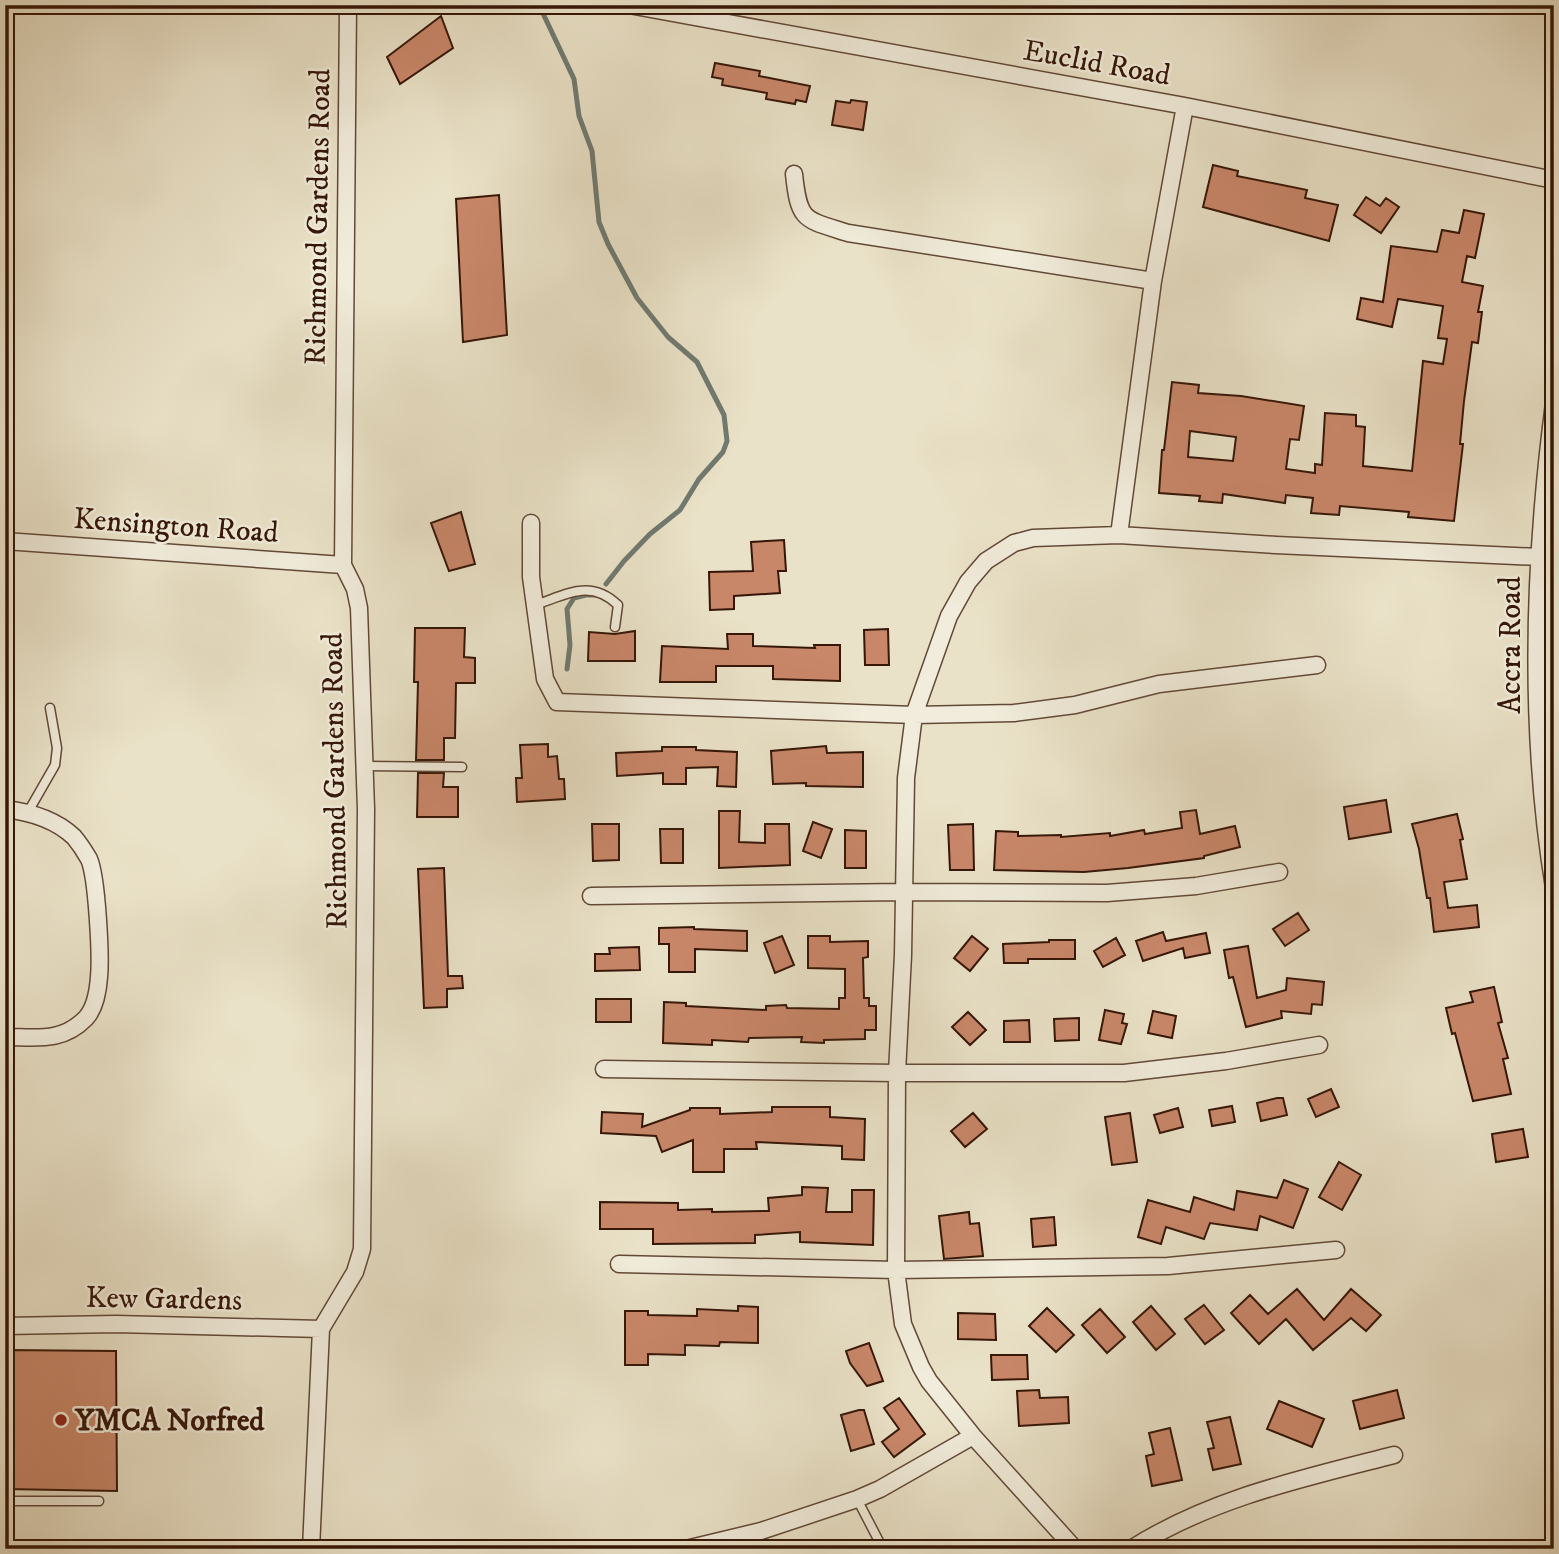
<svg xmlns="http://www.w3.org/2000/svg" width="1559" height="1554" font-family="'IM FELL DW Pica',serif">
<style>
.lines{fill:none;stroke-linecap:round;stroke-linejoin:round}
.stream{stroke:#707a71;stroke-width:5}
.building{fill:#c9876a;stroke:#351607;stroke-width:2;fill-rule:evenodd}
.service-casing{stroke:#624937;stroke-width:11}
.minor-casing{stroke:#624937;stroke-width:19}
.service{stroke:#f1ecdb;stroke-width:8}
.minor{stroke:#f1ecdb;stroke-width:16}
.poi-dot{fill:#8f2418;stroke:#f1ecdb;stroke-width:2.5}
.labels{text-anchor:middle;stroke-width:5;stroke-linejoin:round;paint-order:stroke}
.street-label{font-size:30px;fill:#351607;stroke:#f1ecdb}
.poi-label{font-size:30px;font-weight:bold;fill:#351607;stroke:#f1ecdb;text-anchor:start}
</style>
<rect width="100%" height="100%" fill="#eae2c8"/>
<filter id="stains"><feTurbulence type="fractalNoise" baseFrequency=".00286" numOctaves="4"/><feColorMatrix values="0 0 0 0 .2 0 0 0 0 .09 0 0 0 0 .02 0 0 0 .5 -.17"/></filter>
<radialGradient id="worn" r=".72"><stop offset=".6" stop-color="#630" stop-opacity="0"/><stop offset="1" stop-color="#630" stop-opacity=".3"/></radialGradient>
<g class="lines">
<path class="stream" d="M539,5L574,79L579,116L592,151L599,222L608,244L637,298L668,337L697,362L724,415L727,441L723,452L699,479L680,510L650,534L624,561L606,584
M567,669L570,645L567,609L574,598L586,595H595"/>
</g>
<path class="building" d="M441,16L453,48L400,84L387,57Z
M715,63L760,71L759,76L810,86L806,102L796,100L795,104L766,99L767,93L722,85L723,79L712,77Z
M851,100L867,102L863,130L832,125L836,101L850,103Z
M1213,165L1238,171L1237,176L1307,190L1305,198L1338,205L1329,241L1203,207Z
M499,195L507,335L463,342L456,199Z
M1366,197L1380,206L1386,198L1399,207L1381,233L1354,215Z
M1464,210L1484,214L1475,258L1467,256L1462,282L1483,286L1478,312H1482L1478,343L1472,342L1464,401L1460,444H1463L1454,521L1408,517L1409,512L1340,506L1339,515L1311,513L1313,498L1286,495L1285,503L1223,494L1222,503L1199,501L1200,496L1159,493L1162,450H1164L1172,382L1199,385L1198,393L1241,396L1304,406L1299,440L1290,439L1286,469L1315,473V464L1322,465L1325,413L1356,415V426L1365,427L1363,466L1412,471L1423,361L1443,364L1447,339L1438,338L1443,306L1398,299L1392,327L1357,319L1361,298L1383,302L1391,246L1437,252L1442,230L1459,233ZM1190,431L1236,437L1233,461L1188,457Z
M461,512L475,564L449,571L431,523Z
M784,540L786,571H778L780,593L734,596V609L710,610L709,572L753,571L751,542Z
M415,628H465L464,657L475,658V683H456L455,738H444V760H416L418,682H414Z
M888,629L889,665H865L864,630Z
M635,631V661H588L589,632L615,634Z
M727,634H753V646L815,648L814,645H840V681L773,679V666H716V682H660L662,646L728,649Z
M548,744V757L557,756L559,779H564L565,799L517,802L516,778H522L520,745Z
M826,746L827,753L863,752V787L806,786V783L773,784L771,751Z
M662,747H696V750L737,752L736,787L717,786L718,767L686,768V784H663V773L617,776L616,753L662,751Z
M418,773H444L443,787H458V817H417Z
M1386,800L1391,832L1349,839L1344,807Z
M1196,810L1200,834L1235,826L1240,847L1204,856V858L1128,868L1084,872L994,870L996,831L1018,832V836L1061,835V837L1110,833V836L1144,830L1145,834L1182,828L1180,812Z
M719,811H740L739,842L765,843V824H789L790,865L719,868Z
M1457,814L1463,839L1460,840L1467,879L1444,882L1448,908L1477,905L1479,927L1434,932L1430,898H1427L1419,849L1412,824Z
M813,822L832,829L821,858L803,851Z
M592,824H619V860L593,861Z
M973,824L974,870H950L948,825Z
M660,829H683V863H661Z
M845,830L866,831V868H845Z
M444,868L448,976H462L463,988L447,989V1007L424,1008L418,869Z
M1298,913L1309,930L1285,946L1273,929Z
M694,927V929L747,931V951L695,949V972H669V944H659V928Z
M1163,932L1166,941L1206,933L1210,953L1185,958L1183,948L1143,961L1136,941Z
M782,936L794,965L775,973L764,943Z
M808,936H830V942L868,941V957L863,958L864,998H869V1006H876V1030H865V1039L824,1040V1043L801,1042L802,1037L749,1038L748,1042L712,1040V1045L663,1043L664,1002L686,1003V1006L766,1010V1006L786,1005L787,1008L839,1009V998H845V969L808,968Z
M972,936L988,949L970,971L954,958Z
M1116,938L1125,955L1103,967L1094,951Z
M1049,940H1075V959H1028V963H1004L1003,944L1049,942Z
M1248,946L1257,998L1286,990L1287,978L1324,982L1322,1005L1312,1004L1311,1014L1281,1011L1282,1018L1246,1027L1233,977L1229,978L1224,950Z
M639,947L640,970L595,971V954H610L609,948Z
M1494,987L1502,1022L1498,1023L1508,1058L1503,1059L1511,1094L1473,1101L1455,1033L1452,1034L1446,1008L1473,1002L1470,992Z
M596,999H631V1022H596Z
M1105,1010L1124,1014L1122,1023L1127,1024L1121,1044L1099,1040Z
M1153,1011L1176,1016L1172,1038L1148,1033Z
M968,1012L986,1030L970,1045L952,1027Z
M1079,1018V1040L1055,1041L1054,1019Z
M1029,1020L1030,1042H1004V1021Z
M1331,1089L1339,1107L1316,1117L1308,1099Z
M1277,1098H1283L1287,1115L1261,1121L1257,1103Z
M1232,1106L1235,1122L1212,1126L1209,1110Z
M772,1107H830V1117L865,1119L864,1160L842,1159V1146L756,1142L757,1149H724V1172H693V1140L662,1152L656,1136L601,1133L602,1112L643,1114L642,1127L690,1110V1108H720V1114L772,1112Z
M1178,1108L1183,1127L1160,1133L1154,1115Z
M973,1113L987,1129L965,1147L951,1131Z
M1130,1113L1137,1162L1112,1165L1105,1117Z
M1523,1129L1528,1157L1496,1162L1492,1134Z
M1339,1162L1361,1175L1342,1210L1319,1197Z
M1284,1180L1308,1189L1293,1228L1260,1216L1257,1230L1210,1223L1204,1239L1166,1227L1161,1244L1138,1237L1148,1200L1190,1212L1194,1197L1234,1210L1237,1191L1277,1198Z
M802,1187L828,1188L826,1212H852V1190H874L873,1245L800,1242V1232L755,1235V1243L653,1244V1229H600V1202L678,1203V1210L712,1209V1212L769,1211L768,1198L802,1195Z
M969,1212L970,1224L979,1223L983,1256L944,1259L939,1216Z
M1054,1217L1056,1245L1033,1247L1031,1219Z
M1297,1289L1324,1320L1351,1289L1381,1315L1366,1331L1351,1318L1313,1350L1286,1319L1259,1344L1231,1313L1250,1295L1268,1314Z
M1204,1305L1224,1330L1205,1344L1185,1319Z
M738,1306L758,1307V1343L720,1342L719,1346L685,1345V1355L648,1354V1365H625V1311H648V1315L697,1316V1309L738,1311Z
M1151,1306L1175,1334L1156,1350L1133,1322Z
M1047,1308L1074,1335L1056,1352L1029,1326Z
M1100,1309L1125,1337L1107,1353L1082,1325Z
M958,1313L995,1314L996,1340L958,1339Z
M869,1343L883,1381L867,1386L850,1363L846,1351Z
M5,1350L116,1351L117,1491L5,1489Z
M991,1355H1027L1028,1379L992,1380Z
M1039,1390L1040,1398L1068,1397L1069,1423L1019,1426L1017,1391Z
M1397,1390L1404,1418L1360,1429L1353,1401Z
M899,1398L925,1434L894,1457L882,1442L899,1429L884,1408Z
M1279,1401L1324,1419L1312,1447L1267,1429Z
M859,1410H864L874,1444L851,1451L841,1415Z
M1230,1417L1241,1464L1213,1470L1208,1449L1214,1448L1207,1422Z
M1170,1428L1182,1480L1152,1486L1146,1456L1154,1454L1149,1433Z"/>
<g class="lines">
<g class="service-casing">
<path id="service" d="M535,605C566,595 590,578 618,605L615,627
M365,766L462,767
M28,812L55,765L57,748L50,708
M857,1499L883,1549
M5,1501H99"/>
</g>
<g class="minor-casing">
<path id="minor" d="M629,5L1185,106L1554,180
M794,174C799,222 804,219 848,233L1153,281
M1554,403C1533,564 1528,728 1554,888
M531,523V577L545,679L557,702L914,715L1014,713L1075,705L1159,684L1317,665
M1119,535L1153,281L1185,106
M5,541L343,565
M5,809C31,812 55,819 74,837C79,843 85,852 89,859C97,877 101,956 99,977C98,991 95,1008 86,1018C62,1043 36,1037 5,1037
M591,896L904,892L1107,893L1196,886L1279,872
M604,1069L897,1073H1124L1226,1061L1319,1045
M619,1264L896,1270L1168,1266L1336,1250
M5,1326L116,1324L321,1329
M311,1549L321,1329L355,1272L362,1249L366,809L359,608L355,589L343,565L348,5
M686,1549L761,1531L857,1499L880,1489L973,1436
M1075,1549L973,1436L929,1381L921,1367L903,1324L896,1270L897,1073L903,955L906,778L914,715L949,616L968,582L986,561L1014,543L1033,538L1119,535L1276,545L1539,557
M1131,1549C1211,1498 1304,1478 1394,1455"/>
</g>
<use href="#service" class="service"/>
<use href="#minor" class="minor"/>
</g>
<circle class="poi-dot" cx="61" cy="1420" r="7"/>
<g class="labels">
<g class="street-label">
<text transform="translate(1097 62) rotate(10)" y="10">Euclid Road</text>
<text transform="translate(317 217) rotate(-89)" y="10">Richmond Gardens Road</text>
<text transform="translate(176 525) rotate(4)" y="10">Kensington Road</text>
<text transform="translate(1510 645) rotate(-90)" y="10">Accra Road</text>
<text transform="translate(334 781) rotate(-91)" y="10">Richmond Gardens Road</text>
<text transform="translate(164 1298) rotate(1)" y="10">Kew Gardens</text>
</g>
<g class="poi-label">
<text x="75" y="1430">YMCA Norfred</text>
</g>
</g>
<rect width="1559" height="1554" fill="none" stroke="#eae2c8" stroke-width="28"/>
<rect x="7" y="7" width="1545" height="1540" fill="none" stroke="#351607" stroke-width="3.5"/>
<rect x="14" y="14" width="1531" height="1526" fill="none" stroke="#351607" stroke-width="2"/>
<rect width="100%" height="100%" filter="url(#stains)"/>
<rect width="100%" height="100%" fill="url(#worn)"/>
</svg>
